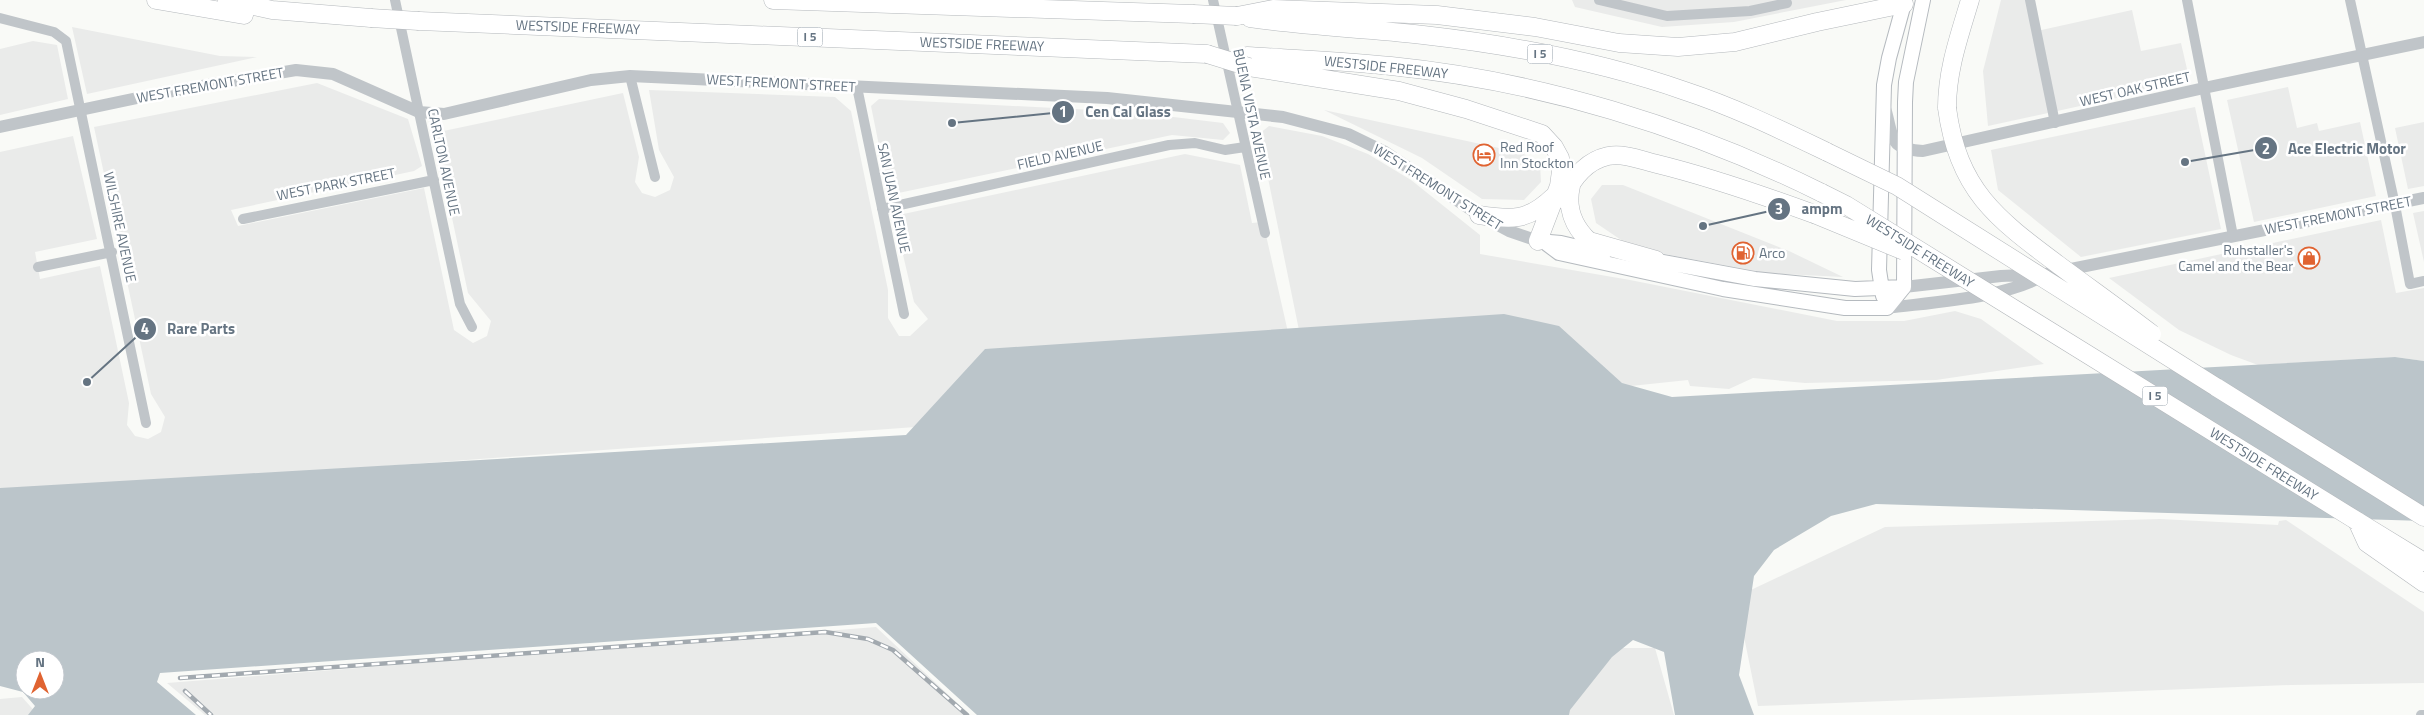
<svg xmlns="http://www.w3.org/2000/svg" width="2424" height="715" font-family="'Titillium Web',sans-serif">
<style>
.built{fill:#eaebea}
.water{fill:#bbc5ca;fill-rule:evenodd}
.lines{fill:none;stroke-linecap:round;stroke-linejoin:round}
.secondary-casing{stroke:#b5babf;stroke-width:16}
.motorway-casing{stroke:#b4b8bc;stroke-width:19}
.minor{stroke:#c0c5c9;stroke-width:10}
.tertiary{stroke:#c0c5c9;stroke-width:12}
.secondary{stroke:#fff;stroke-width:14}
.motorway{stroke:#fff;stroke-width:18}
.rail-casing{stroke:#a2a9af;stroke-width:4.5}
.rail{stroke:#fff;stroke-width:2.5;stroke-dasharray:8;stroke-linecap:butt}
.motorway-bridge-casing{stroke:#b4b8bc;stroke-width:19;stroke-linecap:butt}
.motorway-bridge{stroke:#fff;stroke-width:18}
.labels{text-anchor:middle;stroke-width:5;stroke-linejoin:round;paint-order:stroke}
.shield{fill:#fff;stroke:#939ea8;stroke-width:1}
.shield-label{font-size:12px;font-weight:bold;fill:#657482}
.street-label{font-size:14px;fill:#657482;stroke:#fff}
.poi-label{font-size:14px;fill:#657482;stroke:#fff;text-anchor:start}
.leader{fill:none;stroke:#657482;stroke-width:2}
.callout-dot{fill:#657482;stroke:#fff;stroke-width:2}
.mark-label{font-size:15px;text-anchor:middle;font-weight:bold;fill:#fff}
.callout-label{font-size:15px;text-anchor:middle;font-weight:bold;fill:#657482;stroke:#fff;stroke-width:5;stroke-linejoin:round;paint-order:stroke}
</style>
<rect width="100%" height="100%" fill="#f9faf7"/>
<path class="built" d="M1572,0H1846L1734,22L1662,27L1575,7Z
M2001,0H2030L2037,31L2132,10L2141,51L2181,43L2190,82L1988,126L1983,71Z
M72,27L220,56L257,57L87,94Z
M33,41L57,45L68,99L0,115V49Z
M317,83L408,119L422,166L414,171L231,210L238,226L424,188L454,330L473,343L487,336L491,321L468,293L434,133L623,93L639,157L635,182L642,193L655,197L670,190L674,177L659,150L649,90L835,97L851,111L888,290V318L899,336H910L928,319L914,302L894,216L1185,154L1240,165L1252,223L1263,222L1290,341L1301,340L1259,134L1269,126L1322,136L1368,154L1411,180L1480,235V254L1630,280L1837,321H1904L1955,311L1981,319L2044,364L1936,380L1805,383L1753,378L1729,389L1690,386L1688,380L1488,401L929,426L86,488L0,502V152L73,136L97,239L35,252L40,279L100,266L129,403L127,425L135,436L148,439L161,432L165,417L151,394L94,127Z
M2288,87L2297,128L2317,123L2319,131L2360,122L2376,196L2254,222L2227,100Z
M879,99L1132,112L1223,123L1230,133L1223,140L1172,135L889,195L871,106Z
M2195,107L2221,229L2081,257L1998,190L1991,150Z
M1324,110L1522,153L1540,164L1541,182L1524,200L1482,199L1422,158Z
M2424,122V186L2408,189L2395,128Z
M1602,185H1623L1789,251L1843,277L1765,273L1633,248L1596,223L1591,199Z
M2424,211V262L2413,213Z
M2381,220L2396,293L2424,288V361L2395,357L2258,365L2231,355L2179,330L2109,278Z
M2160,519L2278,525L2279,521L2286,520L2424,612V683L2291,685L1758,706L1736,597L1885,527Z
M876,627L970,715H205L167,683Z
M1618,648H1655L1674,715H1558Z
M22,697L38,715H0V699Z"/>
<path class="water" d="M1504,314L1559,326L1622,383L1672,397L2395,357L2424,361V521L1876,504L1831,516L1774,550L1754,576L1739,675L1754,715H1675L1664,652L1633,640L1612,657L1570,710L1569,715H977L876,623L160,673L157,682L196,715H28L35,706L23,692L0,686V488L906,435L985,349ZM25,660H55V690H25Z"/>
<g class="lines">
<g class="secondary-casing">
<path id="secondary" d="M1538,241L1561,243L1604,253
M1547,244L1559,253L1723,289L1845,308H1887
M1647,259L1755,279L1855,289L1904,287
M1883,296L1879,270L1884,85L1889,58L1905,0
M1887,308L1904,287L1905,102L1906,82L1923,0"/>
</g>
<g class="motorway-casing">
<path id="motorway" d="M156,0L244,15
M227,0L272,10L371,18
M773,0L1193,14
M1237,16L1273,9L1437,15L1535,27L1619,43L1678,47L1735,42L1817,22L1904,4
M1250,18C1308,27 1366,28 1423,35C1511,45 1602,62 1685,91C1734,107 1781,130 1827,152
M419,21L1207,54
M1247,56C1295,59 1343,61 1391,66C1540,81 1689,127 1822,193
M1249,67L1399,91L1466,109L1542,134L1554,147L1560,158L1561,171L1559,186L1538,241
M1947,108C1947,70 1959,37 1970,0
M1571,186C1566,207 1573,226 1589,241L1656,260
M1563,199C1572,179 1585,161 1608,156C1624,153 1641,160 1657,164C1710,177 1762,195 1814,214
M1479,215C1512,220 1528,221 1553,197
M2216,387L2424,517
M2357,521L2367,543L2424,583
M2357,521L2424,562"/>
</g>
<path class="minor" d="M395,0L460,304L472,327
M1213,0L1265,233
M1599,0L1667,16L1750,11L1787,3
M2030,0L2055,123
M2187,0L2233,236
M2350,0L2395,205L2410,284L2424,281
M0,18L54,32L66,41L146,423
M630,76L655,177
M857,87L904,314
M882,209L1169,145L1195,143L1225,150L1245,147
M243,219L434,180
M38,267L112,252
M2421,715H2424"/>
<path class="tertiary" d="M1885,108C1894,137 1887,149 1923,151L2204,88L2424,42
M0,127L161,93L296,70L333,74L419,112L444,114L591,80L630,76L1107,98L1283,117L1348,134L1385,152L1479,215L1509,231L1538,241
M1904,287L2001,276L2046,274L2424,198
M1887,308C1933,302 2008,298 2046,274"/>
<use href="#secondary" class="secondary"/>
<use href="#motorway" class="motorway"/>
<g class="rail-casing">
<path id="rail" d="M180,678L825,632L868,639L893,650L967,715
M185,691L211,715"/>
</g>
<use href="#rail" class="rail"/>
<g class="motorway-bridge-casing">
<path id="motorway-bridge" d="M1193,14L1237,16
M371,18L419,21
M1207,54L1249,67
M1947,108C1958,191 1997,219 2060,266C2091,289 2122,311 2152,334
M1827,152L1897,186L2216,387
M1822,193L1846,205L2357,521
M1814,214L1904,251"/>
</g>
<use href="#motorway-bridge" class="motorway-bridge"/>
</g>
<defs>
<g id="hotel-ring" transform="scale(1.125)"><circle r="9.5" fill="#fff" stroke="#e06331" stroke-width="1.5"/><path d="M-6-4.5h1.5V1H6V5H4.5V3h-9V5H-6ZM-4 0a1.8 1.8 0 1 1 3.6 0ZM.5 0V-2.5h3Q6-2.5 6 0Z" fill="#e06331"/></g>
<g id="fuel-ring" transform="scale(1.125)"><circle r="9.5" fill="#fff" stroke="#e06331" stroke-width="1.5"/><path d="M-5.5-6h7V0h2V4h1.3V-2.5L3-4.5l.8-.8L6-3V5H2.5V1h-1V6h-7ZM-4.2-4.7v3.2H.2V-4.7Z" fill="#e06331"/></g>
<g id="shop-ring" transform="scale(1.125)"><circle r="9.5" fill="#fff" stroke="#e06331" stroke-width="1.5"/><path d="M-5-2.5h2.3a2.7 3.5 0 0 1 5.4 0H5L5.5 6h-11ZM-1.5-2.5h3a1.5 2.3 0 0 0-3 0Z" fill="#e06331"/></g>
</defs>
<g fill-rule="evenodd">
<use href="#hotel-ring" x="1484" y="155"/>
<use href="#fuel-ring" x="1743" y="253"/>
<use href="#shop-ring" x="2309" y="258"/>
</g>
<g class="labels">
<g class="shield">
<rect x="797.5" y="27.5" width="25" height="19" rx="4"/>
<rect x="1527.5" y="44.5" width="25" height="19" rx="4"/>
<rect x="2142.5" y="386.5" width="25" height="19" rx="4"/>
</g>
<g class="shield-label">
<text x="810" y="41">I 5</text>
<text x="1540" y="58">I 5</text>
<text x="2155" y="400">I 5</text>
</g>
<g class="street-label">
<text transform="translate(578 27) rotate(2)" y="5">WESTSIDE FREEWAY</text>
<text transform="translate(982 44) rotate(2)" y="5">WESTSIDE FREEWAY</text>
<text transform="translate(1386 67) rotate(6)" y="5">WESTSIDE FREEWAY</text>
<text transform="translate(781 83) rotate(3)" y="5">WEST FREMONT STREET</text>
<text transform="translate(210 85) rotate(-10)" y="5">WEST FREMONT STREET</text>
<text transform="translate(2135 89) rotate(-13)" y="5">WEST OAK STREET</text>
<text transform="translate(1252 114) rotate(78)" y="5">BUENA VISTA AVENUE</text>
<text transform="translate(1060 155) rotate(-13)" y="5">FIELD AVENUE</text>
<text transform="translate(444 162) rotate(78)" y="5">CARLTON AVENUE</text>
<text transform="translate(336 184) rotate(-11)" y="5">WEST PARK STREET</text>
<text transform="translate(1438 187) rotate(32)" y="5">WEST FREMONT STREET</text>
<text transform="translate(894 198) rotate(78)" y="5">SAN JUAN AVENUE</text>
<text transform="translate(2338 215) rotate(-11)" y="5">WEST FREMONT STREET</text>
<text transform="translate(120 227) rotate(78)" y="5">WILSHIRE AVENUE</text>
<text transform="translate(1920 251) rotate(32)" y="5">WESTSIDE FREEWAY</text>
<text transform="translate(2264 464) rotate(32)" y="5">WESTSIDE FREEWAY</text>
</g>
<g class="poi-label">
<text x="1500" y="152">Red Roof<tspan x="1500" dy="16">Inn Stockton</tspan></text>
<text x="2293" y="255" text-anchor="end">Ruhstaller's<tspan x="2293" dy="16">Camel and the Bear</tspan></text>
<text x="1759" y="258">Arco</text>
</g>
</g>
<path class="leader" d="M952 123L1063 112M2185 162L2266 148M1703 226L1779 209M87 382L145 329"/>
<g class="callout-dot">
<circle cx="952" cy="123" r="5"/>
<circle cx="2185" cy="162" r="5"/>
<circle cx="1703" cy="226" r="5"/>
<circle cx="87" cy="382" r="5"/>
<circle cx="1063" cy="112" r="12"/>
<circle cx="2266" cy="148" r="12"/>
<circle cx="1779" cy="209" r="12"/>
<circle cx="145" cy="329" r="12"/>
</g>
<g class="mark-label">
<text x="1063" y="117">1</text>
<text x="2266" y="154">2</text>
<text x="1779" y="214">3</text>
<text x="145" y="334">4</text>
</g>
<g class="callout-label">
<text x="1128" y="117">Cen Cal Glass</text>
<text x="2347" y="154">Ace Electric Motor</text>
<text x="1822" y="214">ampm</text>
<text x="201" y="334">Rare Parts</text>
</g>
<g transform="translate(40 675)"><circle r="24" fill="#ffffff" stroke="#c1c7cd"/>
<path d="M0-4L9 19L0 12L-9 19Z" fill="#e06331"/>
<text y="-8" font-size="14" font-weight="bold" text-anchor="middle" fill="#657482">N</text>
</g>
</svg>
